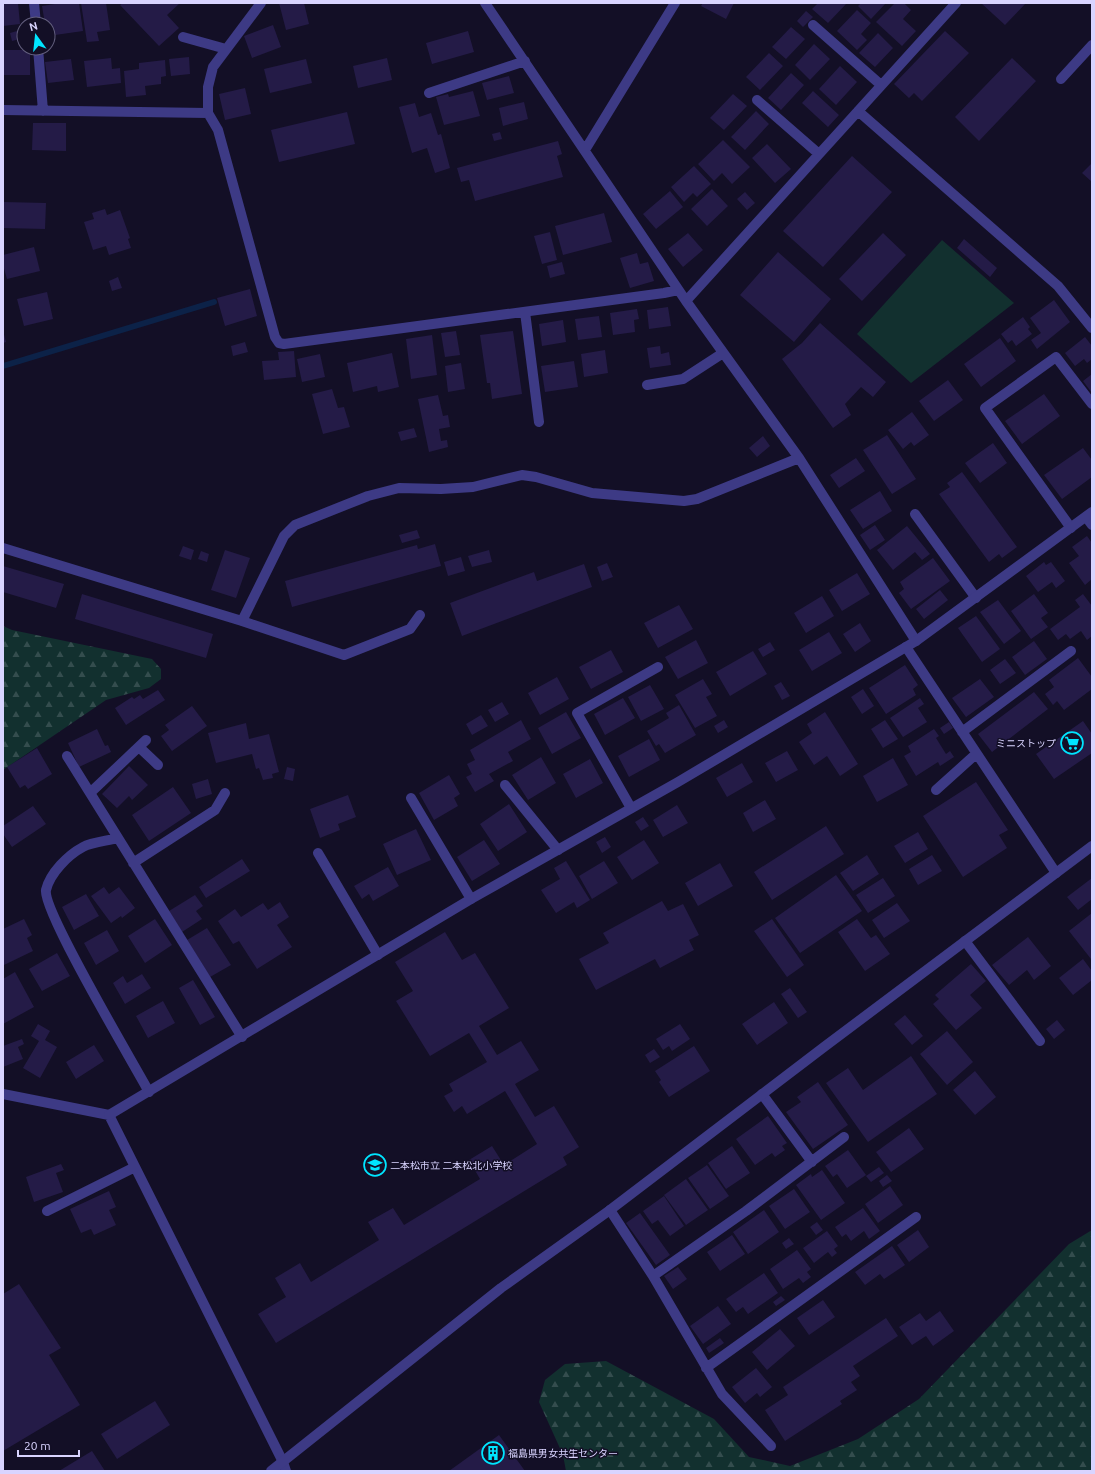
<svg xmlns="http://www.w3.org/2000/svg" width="1095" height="1474" font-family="Ubuntu,'Noto Sans JP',sans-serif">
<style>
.green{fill:#12302f}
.forest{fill:url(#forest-firs)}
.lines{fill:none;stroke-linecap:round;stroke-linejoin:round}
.stream{stroke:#0c2248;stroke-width:6}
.building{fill:#241b47}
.minor{stroke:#3d3a85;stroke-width:10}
.tertiary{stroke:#3d3a85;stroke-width:10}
.labels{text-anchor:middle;stroke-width:3;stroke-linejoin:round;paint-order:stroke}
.poi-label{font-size:10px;fill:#d9d4ff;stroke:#130f26;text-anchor:start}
</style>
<defs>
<pattern id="forest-firs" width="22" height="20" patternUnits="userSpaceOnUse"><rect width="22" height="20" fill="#12302f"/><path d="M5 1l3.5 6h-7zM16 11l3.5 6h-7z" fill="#344d4e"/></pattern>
</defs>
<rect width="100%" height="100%" fill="#130f26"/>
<path class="green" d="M942,240L1014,303L911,383L857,334Z"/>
<path class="forest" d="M3,626L12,630L152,659L161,669V679L149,688L106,700L3,770Z
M1092,1230V1471H566L563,1455L539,1402L545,1380L565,1364L606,1361L714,1419L749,1457L790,1466L858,1439L919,1399L1069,1244Z"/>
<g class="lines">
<path class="stream" d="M3,366L214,302"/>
</g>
<path class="building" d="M3,3H18L20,24L3,26Z
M61,3H79L83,31L48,36V24H45L42,6Z
M81,3H106L110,30L97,32L99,41L87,42Z
M123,3H180L167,15L179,28L159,46L120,5Z
M279,3H304L309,24L286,30Z
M703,3H734L726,19L701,6Z
M818,3H847L828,23L812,9Z
M861,3H886L871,19L858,6Z
M895,3H904L911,10L903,19L916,31L902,46L876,22Z
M981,3H1026L1005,25Z
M857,10L871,23L861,34L867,40L857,50L837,31Z
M806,11L813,17L803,27L797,21Z
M273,25L281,47L252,58L244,36Z
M791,27L805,39L786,59L772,47Z
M24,29V38L12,41L10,33Z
M468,31L474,52L432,64L426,43Z
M945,31L969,53L922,101L914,93L909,98L894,84Z
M878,33L893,48L875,67L859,53Z
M814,44L830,59L810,80L795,65Z
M3,50H30V75H3Z
M769,53L783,66L760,90L746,77Z
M189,57L190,74L171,76L169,59Z
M111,58L112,69L120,68L121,83L87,87L84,61Z
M387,58L392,80L358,88L353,66Z
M1012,58L1036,81L979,141L955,117Z
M71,59L74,80L48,83L45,62Z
M306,59L312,83L270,93L264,69Z
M165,60L166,76L161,77V84L145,86L146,95L126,97L124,71L139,69V63Z
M840,66L857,82L836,105L819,89Z
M791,73L804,85L781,110L768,98Z
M509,76L514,93L487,100L482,83Z
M245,88L251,114L225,120L219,94Z
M473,91L480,116L444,125L436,97L448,94L449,97Z
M813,91L839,115L828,127L802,103Z
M733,94L747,106L724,130L710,118Z
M524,102L528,119L503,126L499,108Z
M415,103L419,117L431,113L438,135L441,134L450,168L435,173L427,148L412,153L399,107Z
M756,111L769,124L745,150L731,137Z
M347,112L355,144L279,162L271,130Z
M33,123H66V151L32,150Z
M500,132L502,139L494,141L492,134Z
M723,140L750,167L732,184L722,173L714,181L698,164Z
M558,141L562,154L557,156L563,177L475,201L469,180L461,182L457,168Z
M767,144L791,169L775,183L752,158Z
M852,156L892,192L823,267L783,231Z
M1092,163V182L1082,173Z
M694,166L711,184L697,197L693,193L684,202L671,187Z
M712,189L728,206L707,226L691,209Z
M670,191L683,207L656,229L643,214Z
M745,192L755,203L747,210L737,199Z
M3,202L46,203L45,229L3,228Z
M105,209L107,215L120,210L130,238L128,239L131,248L109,255L106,246L93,250L84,222L94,219L92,213Z
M604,213L612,242L563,255L555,226Z
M550,232L557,260L542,264L534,236Z
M688,233L703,250L683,267L668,249Z
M883,233L906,255L862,301L839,279Z
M964,239L997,268L990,277L957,248Z
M34,247L40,271L7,279L3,265V255Z
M778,252L831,299L794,342L740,295Z
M637,253L640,264L648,262L654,281L630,288L620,258Z
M562,262L565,274L550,278L547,266Z
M118,277L122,288L112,291L109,281Z
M250,289L257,316L225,326L217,298Z
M47,292L53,319L24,326L17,299Z
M1054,300L1070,322L1037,349L1031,340L1041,333L1030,318Z
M668,307L671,326L649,329L647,310Z
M637,309L639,319L634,320L635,332L613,335L610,313Z
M599,316L602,337L578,340L575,319Z
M1023,317L1030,327L1028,329L1032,334L1016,346L1012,340L1008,343L1001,334Z
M563,320L566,342L542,346L539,324Z
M820,323L886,382L873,397L861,387L845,404L851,415L833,428L782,359L802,343Z
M3,331L6,342L3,343Z
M456,331L460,355L445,357L441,333Z
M513,331L522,394L492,399L490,383H487L480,335Z
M432,335L437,375L411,379L406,339Z
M1085,337L1092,346V359L1087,363L1084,359L1075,366L1065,353Z
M1000,338L1016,361L981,387L964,364Z
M245,342L248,352L233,356L231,346Z
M660,346L661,354L669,352L671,365L650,368L647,348Z
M605,350L608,373L584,377L581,354Z
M294,351L296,377L264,380L262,361L279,360L278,352Z
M392,353L399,387L378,392L377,386L353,392L347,363Z
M320,354L325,377L302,382L297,359Z
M574,361L578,387L545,392L541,366Z
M461,363L465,389L448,392L445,366Z
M1092,374V393L1083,381Z
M948,380L963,400L934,421L919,401Z
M332,389L338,408L344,407L350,427L323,434L312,394Z
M1044,394L1060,416L1022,444L1005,421Z
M438,395L443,416L448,415L450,427L439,429L441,441L447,440L448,447L429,452L418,399Z
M912,412L929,435L914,446L911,442L903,449L888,430Z
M414,428L417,437L401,441L398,432Z
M887,435L916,479L892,494L863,450Z
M763,436L770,446L757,457L749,448Z
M993,443L1007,463L980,483L965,463Z
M1083,448L1092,460V477L1062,499L1044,475Z
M856,458L865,471L839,488L830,475Z
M962,472L1017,547L1002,558L999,554L989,562L939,494L950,487L947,483Z
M880,491L892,511L863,529L850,510Z
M875,525L885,540L870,550L860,535Z
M907,526L930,554L922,560L915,552L893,570L877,550Z
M417,530L420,538L402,543L399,535Z
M1087,536L1092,543V579L1085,585L1069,563L1079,556L1072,547Z
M435,544L441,566L292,607L285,581L417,545L418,549Z
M183,546L194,550L191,560L179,556Z
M225,550L250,558L236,598L211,590Z
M489,550L492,562L472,567L468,556Z
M201,551L209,554L207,562L198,559Z
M461,557L465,571L448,576L444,562Z
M933,558L950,581L911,609L899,593L904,589L900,582Z
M1044,562L1046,565L1051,562L1065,581L1056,588L1052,582L1038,592L1026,576Z
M607,563L613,577L602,581L597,567Z
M584,564L592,587L462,636L450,603L534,572L537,581Z
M3,566L64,584L56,608L3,592Z
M857,573L870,594L842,611L829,590Z
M940,590L948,600L924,619L916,609Z
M82,594L213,634L206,658L75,619Z
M1034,594L1048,613L1041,618L1048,627L1031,639L1011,611Z
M1083,594L1092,606V636L1087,640L1081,631L1070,639L1066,634L1058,640L1050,629L1080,607L1075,600Z
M822,596L834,616L806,633L794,613Z
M998,600L1021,631L1004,644L980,612Z
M679,605L693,629L658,648L644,623Z
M976,616L1000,649L982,662L958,628Z
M860,623L871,641L855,652L843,634Z
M829,632L842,653L812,671L799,650Z
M696,640L708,663L678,679L665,657Z
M1034,641L1047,659L1025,675L1012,657Z
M770,642L775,650L763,657L758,649Z
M611,650L623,672L591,689L579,667Z
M753,651L767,674L730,696L716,672Z
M1078,658L1092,677V689L1064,710L1057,701L1053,705L1045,694L1054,687L1049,680Z
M1005,659L1016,673L1000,684L990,670Z
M905,665L918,685L913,689L916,695L886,714L869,688Z
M557,677L569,699L540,715L528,693Z
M703,679L712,694L706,697L717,716L695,728L675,695Z
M980,679L994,697L966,717L952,698Z
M781,682L790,696L782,700L774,686Z
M650,685L664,709L641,721L628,697Z
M863,689L874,706L862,714L851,697Z
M158,690L165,700L126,725L115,708L132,697L134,699L140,695L143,699Z
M1034,692L1048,709L992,752L978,734Z
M623,698L635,718L605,735L594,714Z
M920,698L924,704L918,708L927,722L903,737L890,718Z
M502,702L509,714L495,722L488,710Z
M679,705L696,735L665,753L659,744L656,746L647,731L669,718L666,713Z
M192,706L207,726L172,751L161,736L169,730L165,725Z
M566,712L581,738L552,754L538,728Z
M825,712L858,764L840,776L827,756L814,765L799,742L812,733L807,724Z
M481,715L488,726L472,735L466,724Z
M521,720L531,739L508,752L513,761L489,774L494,781L475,792L466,777L472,774L467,764L475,760L470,750Z
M724,720L728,727L718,733L714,726Z
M885,720L898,739L883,748L871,729Z
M1083,721L1092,734V753L1054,779L1036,754Z
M949,722L953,728L944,734L940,728Z
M246,723L249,739L269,734L279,772L272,774L273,778L263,780L259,768L256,769L252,754L216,763L208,733Z
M97,729L105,746L108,745L111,752L79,767L68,743Z
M934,729L939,736L936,738L946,754L950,751L954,757L940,766L938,762L916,776L904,756L911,752L908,746Z
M649,739L660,760L629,777L618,756Z
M37,748L52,774L28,789L25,785L20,788L7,767Z
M787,751L798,770L776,782L765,763Z
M541,757L556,783L528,800L512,775Z
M893,758L908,785L877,802L863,776Z
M590,759L603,783L576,798L563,774Z
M742,763L753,782L727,797L716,778Z
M129,766L148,785L132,800L129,796L117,808L102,794Z
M287,767L295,769L293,781L284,779Z
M449,775L460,794L454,798L458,806L434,820L419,793Z
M208,779L212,794L196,799L192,784Z
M976,782L1008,830L999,835L1007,848L963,877L923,816Z
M173,787L191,813L149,841L132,815Z
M348,795L356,817L338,824L340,830L320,838L310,809Z
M765,800L776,819L753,832L743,813Z
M509,804L527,832L498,851L480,824Z
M677,805L688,823L663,837L653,820Z
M33,806L46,824L12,847L3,834V826Z
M643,817L649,826L641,831L635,822Z
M826,826L844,854L772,900L754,872Z
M416,829L431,860L397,875L383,844Z
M918,832L928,849L905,863L894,846Z
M605,837L611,847L602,853L596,842Z
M484,840L500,864L472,881L457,857Z
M644,840L659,863L632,880L617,857Z
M867,855L879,874L853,891L840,873Z
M932,855L942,871L918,885L909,869Z
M242,859L250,871L206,898L199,887Z
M566,861L590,900L577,908L574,902L556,913L541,890L560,879L554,868Z
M604,861L618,883L592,899L579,876Z
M720,863L733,886L698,906L685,883Z
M388,867L399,886L373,901L369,894L362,899L354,886Z
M836,875L862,911L800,953L775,918Z
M883,878L895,896L868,913L856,895Z
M1092,878V899L1078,910L1067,897Z
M104,887L109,894L119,887L135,908L122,918L121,916L111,923L91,896Z
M86,894L99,916L74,930L62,907Z
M195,895L203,906L196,911L202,919L182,932L169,911Z
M662,901L668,911L683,904L699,935L689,940L694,950L660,968L655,959L596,990L579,959L609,943L603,933Z
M280,902L289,917L277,925L292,947L257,969L239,941L233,944L218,921L235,909L241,917L263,903L268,910Z
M897,903L910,921L884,938L872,920Z
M1092,913V958L1091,959L1069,931Z
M24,919L32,935L27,938L33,951L4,965L3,929Z
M155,919L172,945L145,963L128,936Z
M772,919L804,965L787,977L754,931Z
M857,919L871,938L876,935L890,954L865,971L838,932Z
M207,928L231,965L210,977L187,940Z
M107,930L119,951L96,965L84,943Z
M445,932L462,960L475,953L509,1008L479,1026L497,1055L521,1041L539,1070L515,1084L535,1117L554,1106L579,1147L563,1157L567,1165L276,1343L258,1314L286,1297L275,1278L300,1263L311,1282L379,1240L368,1222L393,1208L404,1225L480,1179L469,1160L492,1146L504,1165L537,1144L505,1091L467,1114L462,1106L454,1112L444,1096L453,1091L449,1084L487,1062L469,1033L430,1056L396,1001L413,991L395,962Z
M1028,937L1051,966L1034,980L1027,970L1009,985L992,965Z
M57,953L70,976L42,991L29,969Z
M1083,959L1092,971V980L1073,995L1059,978Z
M971,964L986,981L970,995L982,1008L956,1030L933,1004L939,999L935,995Z
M15,972L34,1007L3,1024V979Z
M142,974L151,988L125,1004L113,983L123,976L127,983Z
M193,980L215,1017L200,1025L179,988Z
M790,988L807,1012L798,1018L781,994Z
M163,1001L175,1023L148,1038L136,1016Z
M774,1002L788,1023L757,1045L742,1024Z
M905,1015L923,1036L912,1045L894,1024Z
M1057,1020L1065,1030L1054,1039L1046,1029Z
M38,1024L50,1031L45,1040L57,1047L40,1078L23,1068L39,1041L31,1036Z
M680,1024L690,1039L672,1051L669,1046L663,1050L656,1039Z
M947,1031L973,1062L947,1085L920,1054Z
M22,1039L24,1044L18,1047L23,1059L3,1067V1046Z
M94,1045L104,1061L76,1079L66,1062Z
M694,1046L710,1071L669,1097L659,1082L661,1080L655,1071Z
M654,1049L660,1057L650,1063L645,1055Z
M911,1056L937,1094L868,1142L826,1083L848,1068L863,1090Z
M975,1071L996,1097L975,1115L953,1090Z
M818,1082L848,1125L813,1149L786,1112L801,1102L797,1097Z
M768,1116L787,1143L782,1146L785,1150L775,1157L772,1153L755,1165L736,1139Z
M909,1128L924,1149L891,1172L876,1152Z
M732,1146L750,1173L726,1189L708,1163Z
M848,1150L866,1175L847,1188L837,1174L833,1177L825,1166Z
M61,1164L64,1170L56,1173L63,1192L34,1202L26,1177Z
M707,1165L729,1196L710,1209L688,1178Z
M879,1167L884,1173L871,1182L866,1176Z
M822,1170L845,1203L821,1220L796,1185L811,1174L812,1177Z
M887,1175L892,1181L883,1187L879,1181Z
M686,1179L708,1210L686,1225L664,1195Z
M890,1186L903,1205L878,1223L865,1204Z
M794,1189L810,1212L785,1229L769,1206Z
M109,1191L116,1207L109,1210L116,1225L94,1235L91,1229L81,1233L70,1209Z
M664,1196L684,1226L670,1236L658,1220L652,1224L643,1211Z
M863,1208L880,1231L869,1239L864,1231L851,1241L846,1234L842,1237L835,1227Z
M764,1210L779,1232L748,1254L733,1232Z
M640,1213L670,1255L656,1265L626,1223Z
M817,1222L823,1230L816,1235L810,1227Z
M918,1230L929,1247L909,1262L897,1245Z
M827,1231L838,1246L834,1249L837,1253L832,1257L828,1252L814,1263L803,1248Z
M732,1235L745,1254L720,1271L707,1252Z
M789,1238L794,1244L786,1249L782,1243Z
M892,1246L905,1265L884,1279L880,1274L865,1285L855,1272Z
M797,1250L811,1269L807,1272L811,1277L803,1283L799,1278L783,1289L770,1269Z
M678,1267L687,1279L673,1289L664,1276Z
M764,1273L778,1293L748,1314L743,1307L736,1312L726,1299Z
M19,1284L61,1348L49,1355L80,1405L3,1451V1294Z
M781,1296L785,1300L776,1306L773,1302Z
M823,1300L835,1317L809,1335L797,1318Z
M718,1306L731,1324L703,1344L690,1326Z
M940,1311L954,1331L933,1346L926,1336L912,1345L899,1327L920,1313L926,1321Z
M886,1318L898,1336L853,1366L860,1376L851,1382L857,1390L840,1401L842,1404L785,1441L765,1410L788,1395L783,1387Z
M780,1329L795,1346L767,1370L752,1352Z
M720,1338L724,1343L709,1353L706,1348Z
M756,1368L772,1387L760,1397L757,1393L745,1403L732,1387Z
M155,1401L170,1425L117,1459L101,1434Z
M499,1435L525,1471H449Z
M92,1451L105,1471H59Z"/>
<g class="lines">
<path class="minor" d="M34,3L36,24
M485,3L686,301L799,458L916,641
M813,25L881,85
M183,37L226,49
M38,48L43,111
M1061,79L1092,45
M429,93L525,61
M757,100L819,154
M3,110L208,113V87L213,67L261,3
M858,111L1058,286L1092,328
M208,113L218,130L275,337L279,343L284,344L664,293L678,290
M585,150L675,3
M686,301L956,3
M525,312L539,422
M647,385L683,379L723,353
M915,514L976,598
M1086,517L1092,525
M1071,528L985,408L1056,357L1092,404
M3,548L242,621L344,655L410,629L420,615
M242,621L284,536L295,525L368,496L399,488L441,489L473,487L522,475L536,477L592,493L684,501L697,499L799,458
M906,647L1056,873
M962,732L1071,651
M139,747L158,765
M67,756L242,1037
M505,785L558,850
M936,790L976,754
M90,793L146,740
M411,798L471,899
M631,808L577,713L658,667
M118,838C107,841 92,842 83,847C68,855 50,873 46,890C42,910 134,1064 149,1092
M318,853L378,955
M133,863L215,810L225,793
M965,941L1040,1041
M3,1094L109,1115L283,1462L286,1471
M762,1094L812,1162
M610,1210L653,1276L722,1394L771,1446
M47,1211L135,1167
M653,1276L746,1211L844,1137
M706,1368L916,1217"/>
<path class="tertiary" d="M109,1115L471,899L678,782L916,641L1092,512
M271,1471L501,1288L610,1210L824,1047L1092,846"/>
</g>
<defs>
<g id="supermarket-ring" transform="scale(1.15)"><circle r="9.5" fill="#130f26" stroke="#00e5ff" stroke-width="1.5"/><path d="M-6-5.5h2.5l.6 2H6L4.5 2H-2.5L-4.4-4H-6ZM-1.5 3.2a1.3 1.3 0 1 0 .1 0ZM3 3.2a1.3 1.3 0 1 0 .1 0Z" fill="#00e5ff"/></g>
<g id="school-ring" transform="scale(1.15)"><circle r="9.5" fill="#130f26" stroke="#00e5ff" stroke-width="1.5"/><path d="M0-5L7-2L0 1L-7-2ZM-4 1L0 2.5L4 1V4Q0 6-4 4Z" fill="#00e5ff"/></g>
<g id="building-ring" transform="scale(1.15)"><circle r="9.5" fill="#130f26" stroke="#00e5ff" stroke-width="1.5"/><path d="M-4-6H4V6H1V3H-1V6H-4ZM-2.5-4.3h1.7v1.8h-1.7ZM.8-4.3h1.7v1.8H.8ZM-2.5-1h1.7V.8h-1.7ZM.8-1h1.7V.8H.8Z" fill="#00e5ff"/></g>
</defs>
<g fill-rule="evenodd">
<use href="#supermarket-ring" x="1072" y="743"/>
<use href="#school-ring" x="375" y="1165"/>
<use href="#building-ring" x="493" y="1453"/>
</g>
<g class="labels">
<g class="poi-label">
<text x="1056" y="747" text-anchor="end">ミニストップ</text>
<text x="390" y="1169">二本松市立 二本松北小学校</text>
<text x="508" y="1457">福島県男女共生センター</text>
</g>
</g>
<rect width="1095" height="1474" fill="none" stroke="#d9d4ff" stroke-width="8"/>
<g transform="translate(36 36) rotate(345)"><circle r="19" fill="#130f26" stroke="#625e7d"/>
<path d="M0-3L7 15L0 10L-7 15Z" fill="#00e5ff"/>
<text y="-6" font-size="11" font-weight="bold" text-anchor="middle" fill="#d9d4ff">N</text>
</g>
<path d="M18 1450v6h61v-6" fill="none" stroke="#d9d4ff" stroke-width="2"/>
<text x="24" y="1450" font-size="12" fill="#d9d4ff" stroke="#130f26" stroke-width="3" paint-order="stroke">20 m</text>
</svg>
